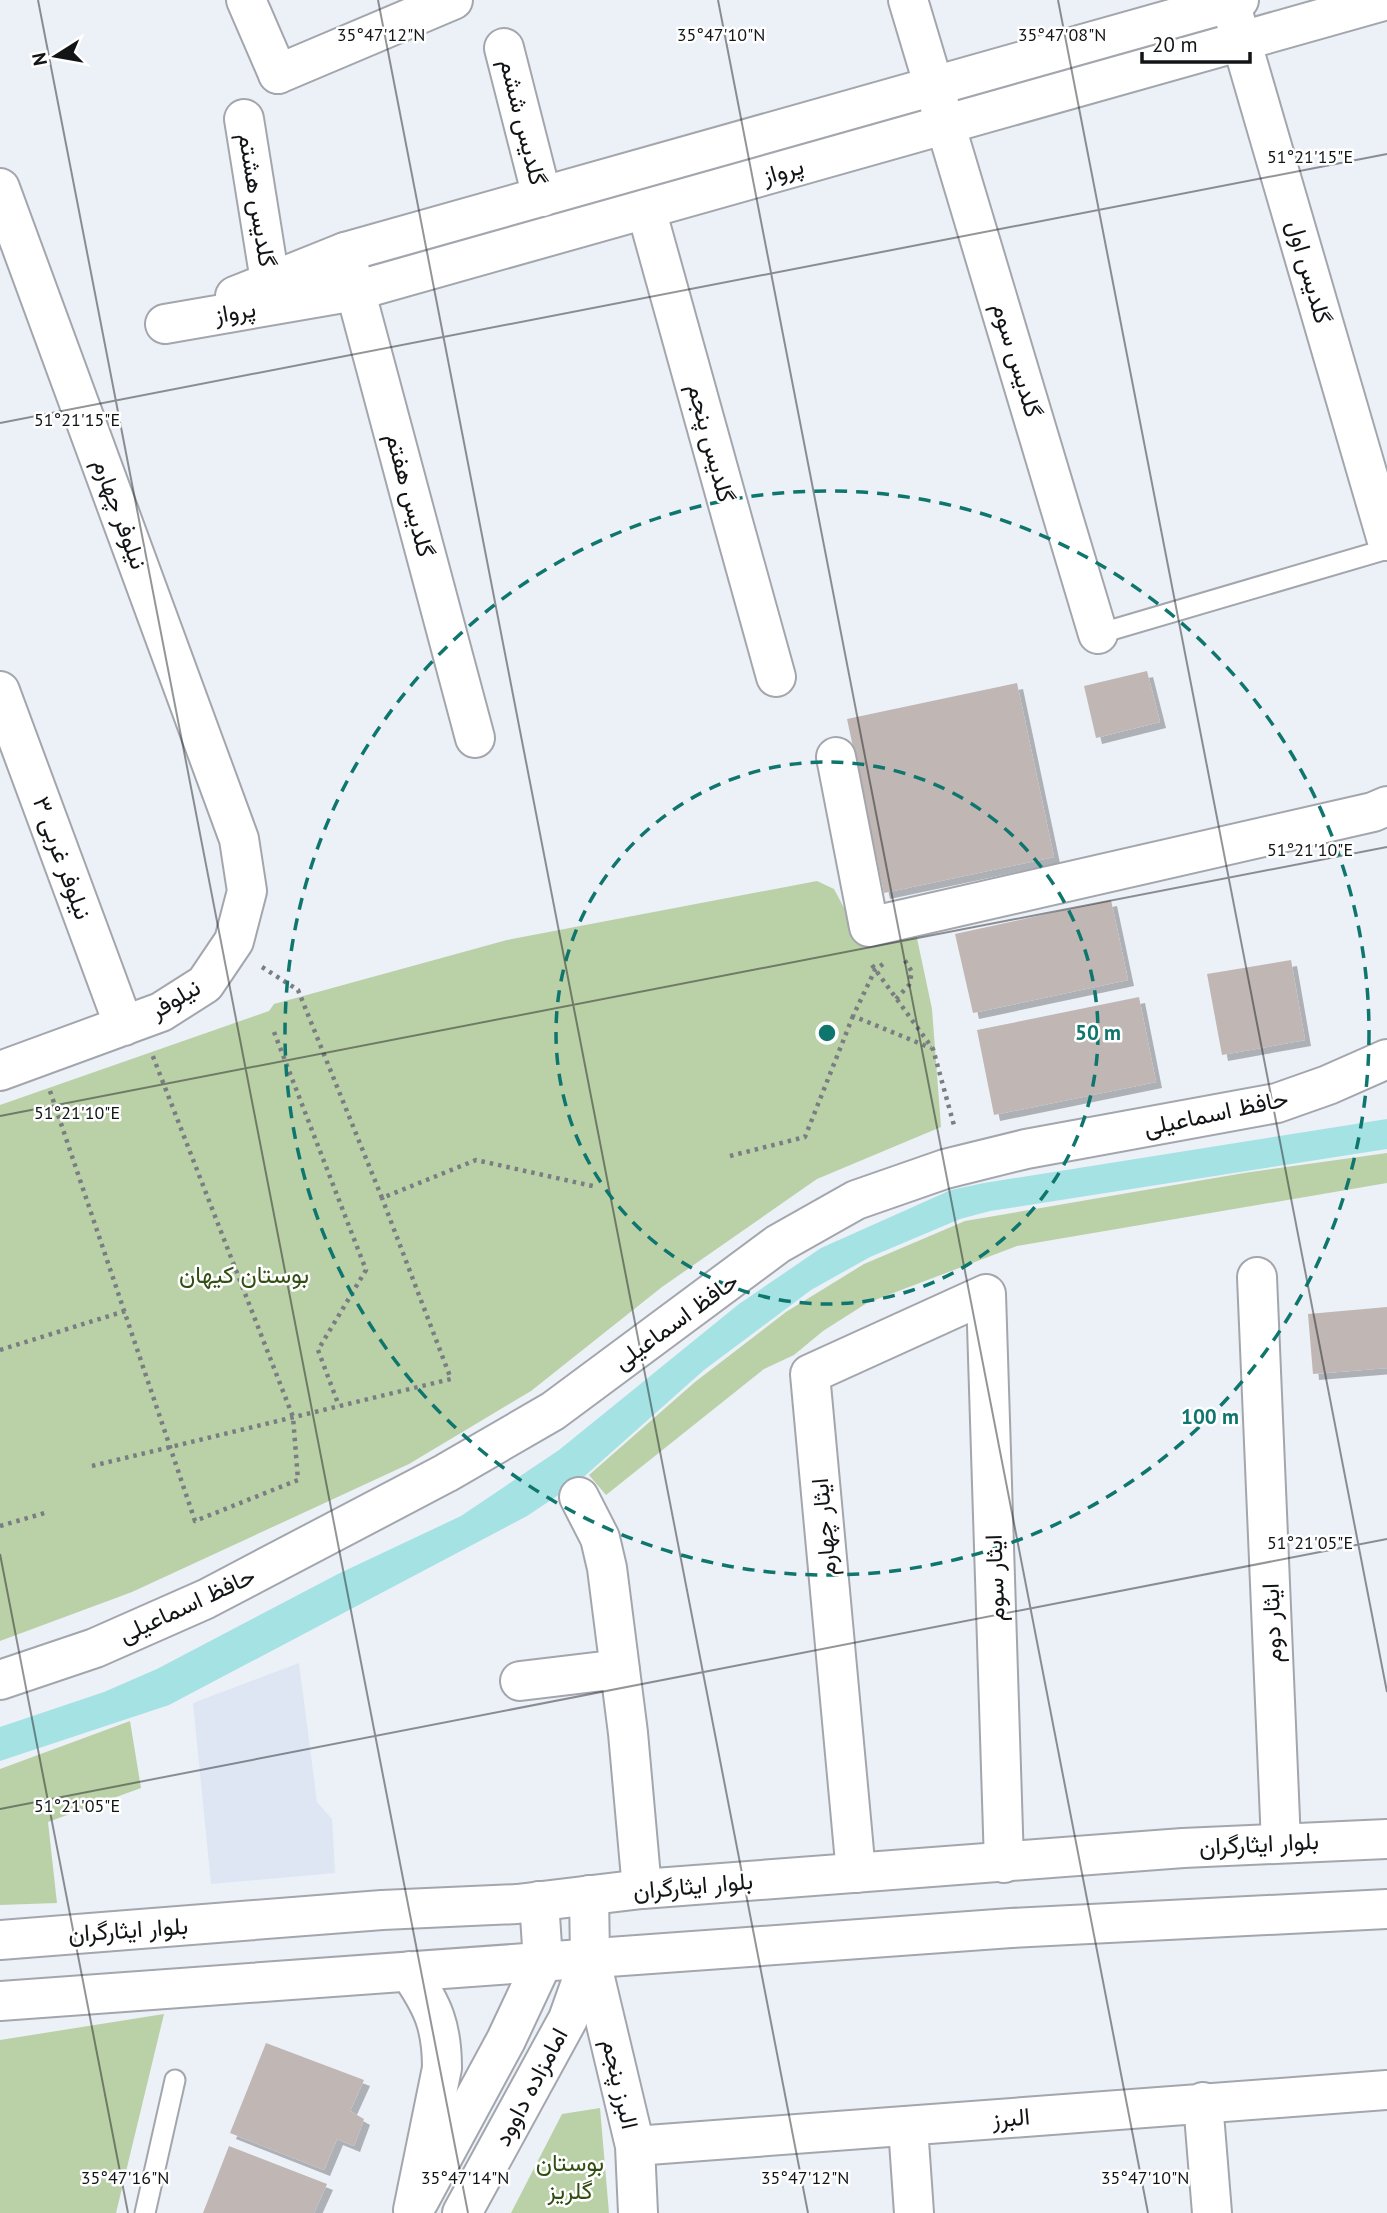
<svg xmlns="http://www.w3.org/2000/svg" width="1387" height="2213" font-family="'PT Sans',Vazirmatn,sans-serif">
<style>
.built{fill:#dee6f4}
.green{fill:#bad1a8}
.water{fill:#a4e2e4}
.building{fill:#c0b7b5;filter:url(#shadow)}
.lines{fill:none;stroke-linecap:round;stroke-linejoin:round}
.service-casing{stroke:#a3a6ad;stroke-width:23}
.minor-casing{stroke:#a3a6ad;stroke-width:42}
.tertiary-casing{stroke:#a3a6ad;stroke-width:42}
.secondary-casing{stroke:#a3a6ad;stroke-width:42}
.path{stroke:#7a7d81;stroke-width:4.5;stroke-dasharray:3.5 5;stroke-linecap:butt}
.service{stroke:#fff;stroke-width:19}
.minor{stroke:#fff;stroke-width:38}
.tertiary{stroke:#fff;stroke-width:38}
.secondary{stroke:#fff;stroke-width:38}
.ticks{fill:none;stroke:#121416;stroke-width:2;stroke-opacity:0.45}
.ring{fill:none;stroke:#0f766e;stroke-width:3.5;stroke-dasharray:12 9}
.labels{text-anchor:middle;stroke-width:5;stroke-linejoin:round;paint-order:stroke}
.street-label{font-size:24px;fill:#121416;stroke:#fff}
.park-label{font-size:24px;fill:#334e12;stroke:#fff}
.ticks-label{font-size:18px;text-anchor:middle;fill:#121416;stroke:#fff;stroke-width:5;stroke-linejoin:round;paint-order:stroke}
.centre{fill:#0f766e;stroke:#fff;stroke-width:3.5}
.ring-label{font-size:21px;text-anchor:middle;font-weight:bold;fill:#0f766e;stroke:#fff;stroke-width:5;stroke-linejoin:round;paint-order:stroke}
</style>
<defs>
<filter id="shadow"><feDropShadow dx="6" dy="6" stdDeviation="0" flood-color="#0004"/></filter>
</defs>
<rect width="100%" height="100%" fill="#ecf0f7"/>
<path class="built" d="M299,1663L317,1802L332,1819L335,1873L211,1884L193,1703Z"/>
<path class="green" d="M817,881L834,889L859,936L914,924L932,1009L941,1127L817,1179L662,1287L531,1391L409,1464L132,1592L0,1641V1105L269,1011L274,1004L507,940Z
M1387,1153V1183L1017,1246L867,1303L823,1331L794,1355L764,1369L606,1495L589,1475L695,1382L786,1312L864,1264L965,1221L1244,1173Z
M130,1721L141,1788L48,1822L57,1903L0,1905V1769Z
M164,2014L116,2213H0V2040Z
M600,2108L609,2213H511L562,2114Z"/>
<path class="water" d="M1387,1119V1149L990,1211L960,1219L870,1257L811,1290L704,1370L578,1482L527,1516L169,1705L0,1761V1727L104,1692L157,1669L338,1574L461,1516L559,1450L739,1304L821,1248L951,1190L984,1183Z"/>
<path class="building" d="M1147,671L1160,722L1096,738L1084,686Z
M1017,683L1054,857L884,893L847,719Z
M1111,900L1128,980L973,1013L955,934Z
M1291,960L1305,1040L1222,1055L1207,974Z
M1139,997L1156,1082L994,1115L977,1030Z
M1387,1307V1368L1313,1374L1308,1314Z
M266,2043L364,2080L350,2111L364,2119L354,2146L337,2139L324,2170L230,2133Z
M229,2146L327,2184L314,2213H203Z"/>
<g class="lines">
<g class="service-casing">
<path id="service" d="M1098,634L1387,549
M145,2213L175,2080"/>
</g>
<g class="minor-casing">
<path id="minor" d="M246,0L278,74
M908,0L1098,634
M1232,9L1387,541
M504,48L542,197
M244,119L270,281
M0,188L239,839L247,891L234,941L205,984L161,1012L0,1071
M646,209L776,677
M345,252L475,738
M0,691L124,1026
M836,757L869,927L1373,812L1387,806
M1257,1277L1281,1843
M579,1497L600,1538L607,1568L628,1733L642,1889
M520,1681L620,1669
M856,1873L810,1374L986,1294L1004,1863
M590,1957L635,2146L638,2213
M1203,2102L1212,2213
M908,2127L914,2213
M635,2146L1387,2090"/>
</g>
<g class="tertiary-casing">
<path id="tertiary" d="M278,74L453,0
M235,296L345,252L1239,0
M165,324L355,291L1387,0
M0,1680L95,1648L206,1599L446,1473L553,1411L778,1244L856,1200L945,1169L1026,1149L1277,1103L1328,1085L1387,1059
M419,2201L506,2040L543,1961L539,1901
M462,2213L568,2019L590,1957L589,1895"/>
</g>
<g class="secondary-casing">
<path id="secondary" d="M0,1940L382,1910L517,1904L642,1889L1183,1848L1387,1839
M409,1971C433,2006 442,2026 442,2068L413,2210
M0,2001L1011,1928L1387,1909"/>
</g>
<path class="path" d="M883,964L875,970L853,1016L931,1048
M872,965L933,1049L955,1129
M262,967L298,990L382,1198L476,1160L597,1187
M896,999L909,985L912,972L904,959
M274,1032L366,1270L318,1350L339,1406
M50,1091L195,1521L298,1480L293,1417L152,1054
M730,1156L805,1137L853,1016
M0,1350L125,1311
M92,1466L451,1379L382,1198
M0,1526L48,1512"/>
<use href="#service" class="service"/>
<use href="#minor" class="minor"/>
<use href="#tertiary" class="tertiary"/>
<use href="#secondary" class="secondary"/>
</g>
<path class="ticks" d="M38,0L468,2213M378,0L808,2213M718,0L1148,2213M1058,0L1387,1692M0,423L1387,154M0,1116L1387,847M0,1554L128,2213M0,1809L1387,1539"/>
<g class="ring">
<circle cx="827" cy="1033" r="271"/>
<circle cx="827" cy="1033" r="542"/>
</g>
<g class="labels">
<g class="street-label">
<text transform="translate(523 122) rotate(76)" y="8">گلدیس ششم</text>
<text transform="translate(783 171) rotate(-16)" y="8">پرواز</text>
<text transform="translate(257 200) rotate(81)" y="8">گلدیس هشتم</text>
<text transform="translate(1309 272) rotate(74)" y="8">گلدیس اول</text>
<text transform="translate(235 312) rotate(-10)" y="8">پرواز</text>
<text transform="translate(1017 360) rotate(73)" y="8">گلدیس سوم</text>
<text transform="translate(711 443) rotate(75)" y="8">گلدیس پنجم</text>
<text transform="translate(410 495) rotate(75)" y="8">گلدیس هفتم</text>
<text transform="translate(120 514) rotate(70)" y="8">نیلوفر چهارم</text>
<text transform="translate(62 858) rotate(70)" y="8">نیلوفر غربی ۳</text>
<text transform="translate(175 999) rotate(-31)" y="8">نیلوفر</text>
<text transform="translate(1216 1113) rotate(-12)" y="8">حافظ اسماعیلی</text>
<text transform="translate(676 1321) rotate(-36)" y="8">حافظ اسماعیلی</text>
<text transform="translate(824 1527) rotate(-95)" y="8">ایثار چهارم</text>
<text transform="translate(995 1578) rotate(-92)" y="8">ایثار سوم</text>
<text transform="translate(187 1605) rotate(-25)" y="8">حافظ اسماعیلی</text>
<text transform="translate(1272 1623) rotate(-92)" y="8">ایثار دوم</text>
<text transform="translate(1259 1844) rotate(-3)" y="8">بلوار ایثارگران</text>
<text transform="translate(693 1886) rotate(-5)" y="8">بلوار ایثارگران</text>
<text transform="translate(128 1930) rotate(-4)" y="8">بلوار ایثارگران</text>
<text transform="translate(620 2084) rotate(77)" y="8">البرز پنجم</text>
<text transform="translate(531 2087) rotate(-62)" y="8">امامزاده داوود</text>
<text transform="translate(1011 2118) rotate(-5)" y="8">البرز</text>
</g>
<g class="park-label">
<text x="244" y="1283">بوستان کیهان</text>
<text x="570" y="2171">بوستان<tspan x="570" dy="28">گلریز</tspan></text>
</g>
</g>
<g class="ticks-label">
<text x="1062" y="41">35°47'08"N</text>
<text x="381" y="41">35°47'12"N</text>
<text x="721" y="41">35°47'10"N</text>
<text x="1310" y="163">51°21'15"E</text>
<text x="77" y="426">51°21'15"E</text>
<text x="1310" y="856">51°21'10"E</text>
<text x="77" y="1119">51°21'10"E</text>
<text x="1310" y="1549">51°21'05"E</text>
<text x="77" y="1812">51°21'05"E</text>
<text x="125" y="2184">35°47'16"N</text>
<text x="465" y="2184">35°47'14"N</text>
<text x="805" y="2184">35°47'12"N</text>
<text x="1145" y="2184">35°47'10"N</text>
</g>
<circle cx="827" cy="1033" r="10" class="centre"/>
<g class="ring-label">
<text x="1098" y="1040">50 m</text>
<text x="1210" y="1424">100 m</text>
</g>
<g transform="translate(56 56) rotate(259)" stroke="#ffffff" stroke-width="5" paint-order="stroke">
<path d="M0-5L12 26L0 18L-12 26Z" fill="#121416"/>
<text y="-10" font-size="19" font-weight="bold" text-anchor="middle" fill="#121416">N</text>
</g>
<path d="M1142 52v10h108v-10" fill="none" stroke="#121416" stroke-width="3.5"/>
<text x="1152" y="52" font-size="21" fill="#121416" stroke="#ffffff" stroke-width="5" paint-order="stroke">20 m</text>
</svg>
